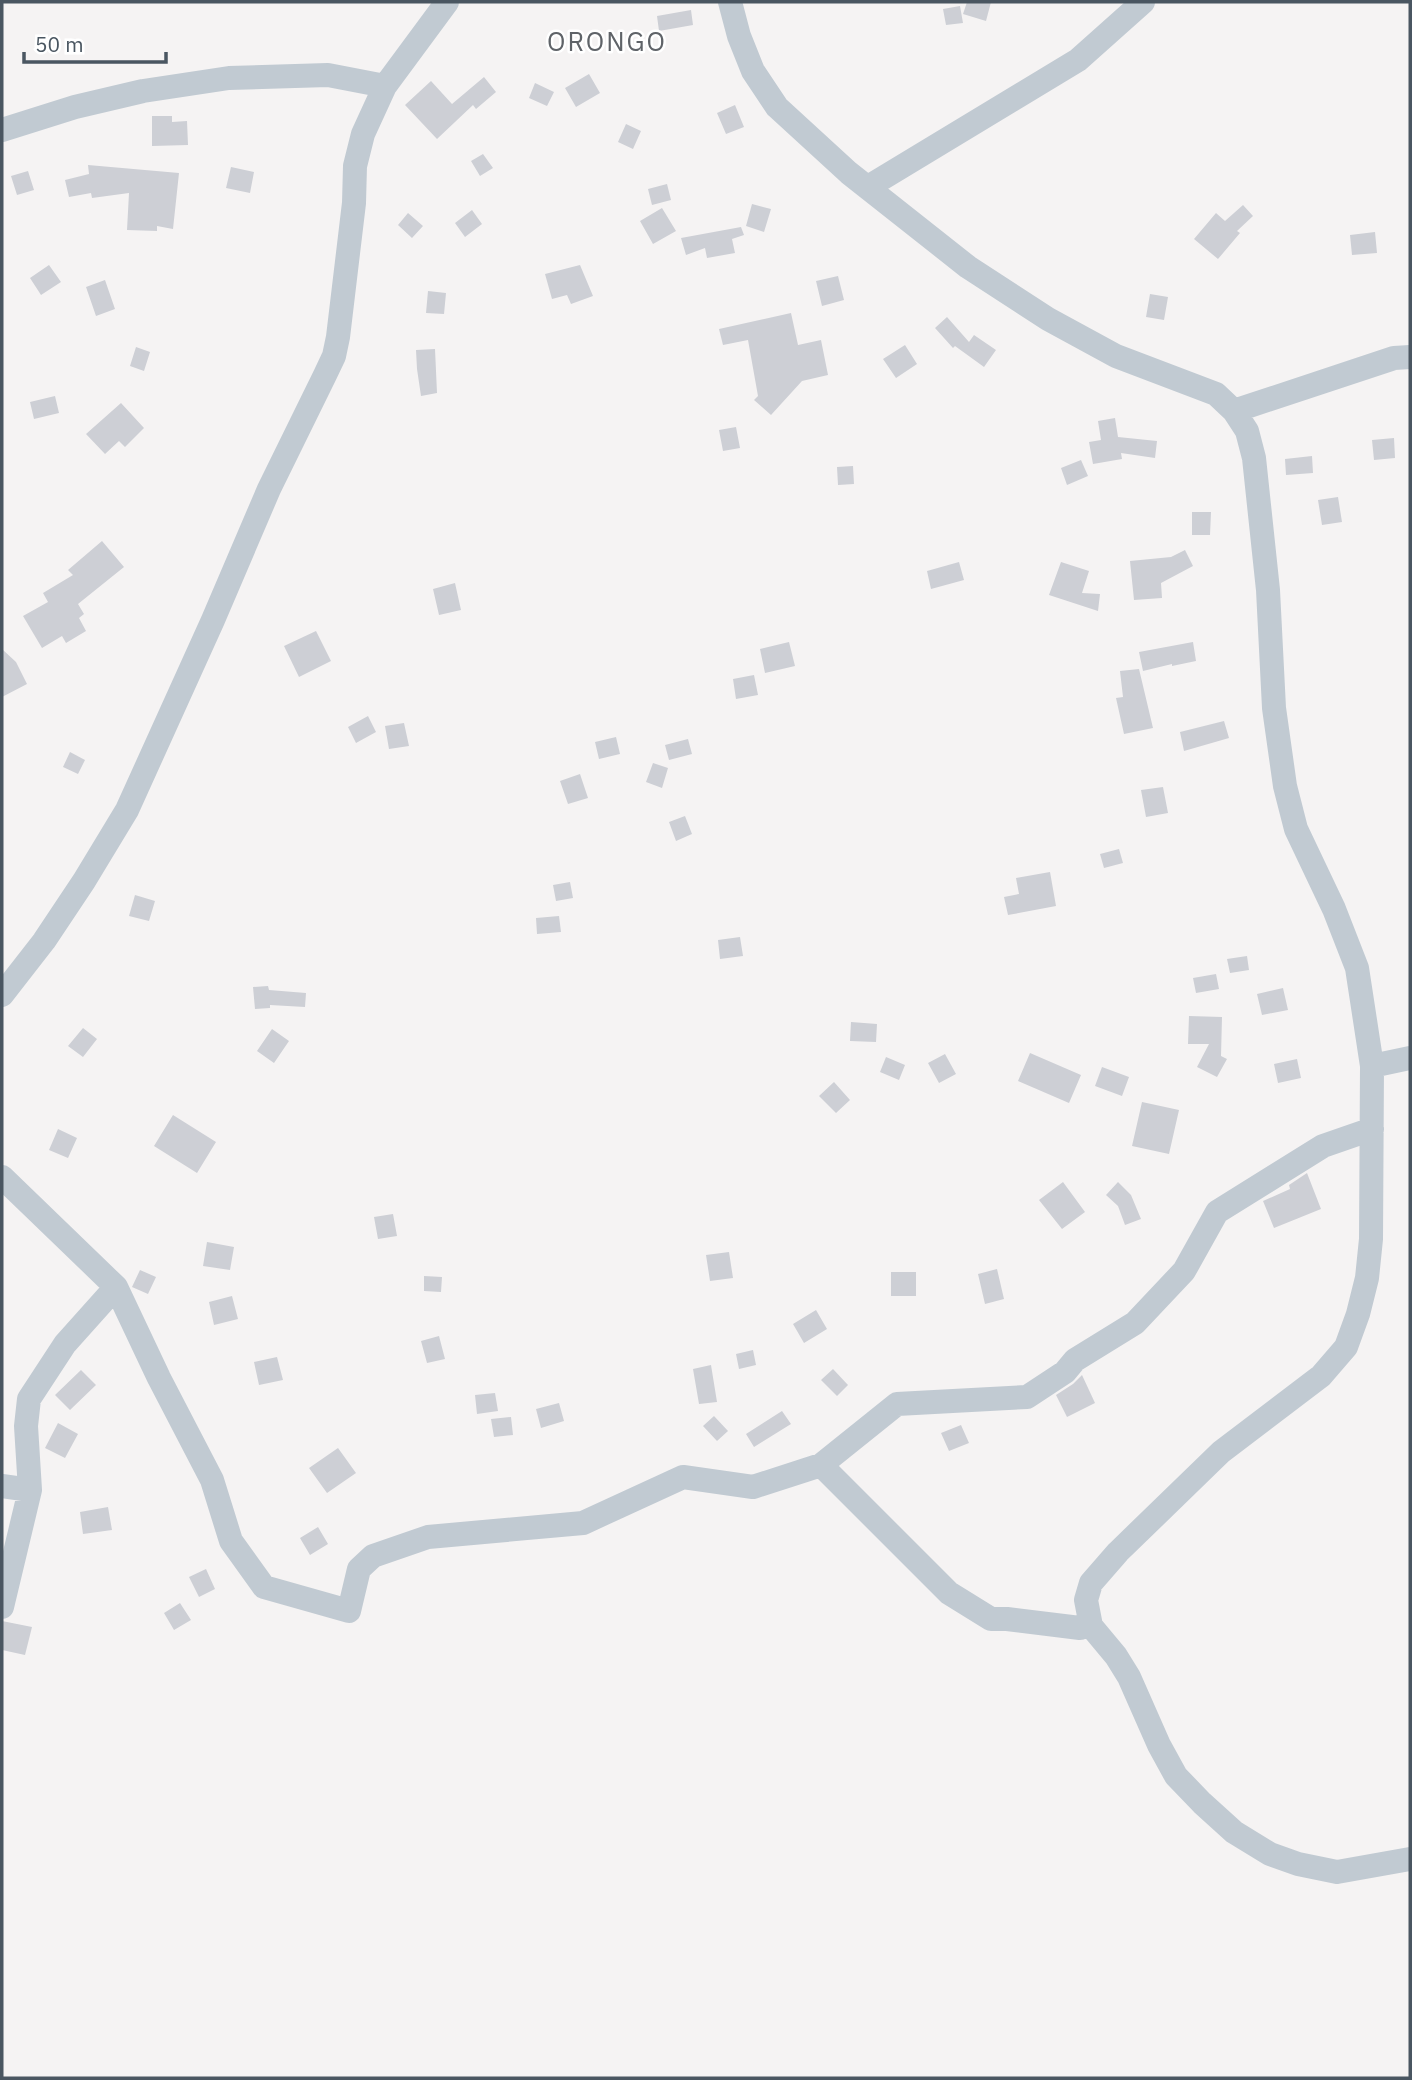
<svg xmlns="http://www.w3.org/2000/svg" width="1412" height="2080" font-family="'IBM Plex Sans',sans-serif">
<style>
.building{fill:#cdcfd5}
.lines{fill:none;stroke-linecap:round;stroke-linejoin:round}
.minor{stroke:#c1cad2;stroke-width:24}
.labels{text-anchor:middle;stroke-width:5;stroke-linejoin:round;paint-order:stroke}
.quarter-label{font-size:26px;letter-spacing:2px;fill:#5f6368;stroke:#fff}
</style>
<rect width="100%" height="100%" fill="#f5f3f3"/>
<path class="building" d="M967,2H991L986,21L963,14Z
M960,6L963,23L946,25L943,9Z
M691,10L693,25L659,31L657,16Z
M589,74L600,93L576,107L565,88Z
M484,77L496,92L476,109L473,105L437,139L405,105L431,81L452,104Z
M535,83L554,92L547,106L529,98Z
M735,105L744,127L726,134L717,113Z
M152,116H172V122L187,121L188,145L152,146Z
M626,124L641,131L633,149L618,142Z
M483,154L493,168L480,176L471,161Z
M88,165L179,173L173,229L157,226V231L127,230L129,193L92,198L91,193L69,197L65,180L89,174Z
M231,167L254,172L250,193L226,188Z
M28,171L34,190L17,195L11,176Z
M667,184L671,200L652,205L648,189Z
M752,204L771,209L764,232L746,226Z
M1243,205L1253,216L1237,231L1240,233L1218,259L1194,239L1216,213L1225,221Z
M662,208L676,231L653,244L640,221Z
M472,210L482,224L465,237L455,223Z
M408,213L423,226L412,238L398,225Z
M741,227L744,235L732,239L735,253L707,258L705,248L686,255L681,238Z
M1375,232L1377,253L1352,255L1350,235Z
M49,265L61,282L41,295L30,278Z
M580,265L593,296L571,304L567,295L552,299L545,274Z
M838,276L844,300L822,306L816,281Z
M105,280L115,309L96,316L86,287Z
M428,291L446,293L444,314L426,313Z
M1150,294L1168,297L1164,320L1146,317Z
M791,313L798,345L821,340L828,375L802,381L771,415L754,400L758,396L748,340L723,345L719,329Z
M947,317L969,342L974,335L996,350L984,367L955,346L953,348L935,328Z
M905,345L917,364L896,378L883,359Z
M136,347L150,352L144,371L130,366Z
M435,349L437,393L421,396L417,369L416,350Z
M55,396L59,413L34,419L30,402Z
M121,403L144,428L125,447L119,441L105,454L86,434Z
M1115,418L1118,437L1157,441L1155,458L1121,453L1122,459L1093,464L1089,442L1101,440L1098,421Z
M736,427L740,448L723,451L719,430Z
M1394,438L1395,458L1374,460L1372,440Z
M1312,456L1313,473L1286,475L1285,459Z
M1081,460L1088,476L1067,485L1061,468Z
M853,466L854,484L838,485L837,467Z
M1338,497L1342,522L1322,525L1318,500Z
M1192,512H1211L1210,535H1192Z
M102,541L124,567L78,604L84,614L79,618L86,631L66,643L62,636L42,648L23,616L48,602L43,593L73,575L68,570Z
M1185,550L1193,566L1161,583L1162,598L1134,600L1130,561L1171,557Z
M959,562L964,580L931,589L927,571Z
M1061,562L1089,571L1082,593L1100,594L1098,611L1049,595Z
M455,583L461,610L439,615L433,589Z
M316,631L331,661L299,677L284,646Z
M789,642L795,666L765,673L760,649Z
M1193,642L1196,661L1172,666V664L1143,671L1139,652Z
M2,649L16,662L27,684L2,697Z
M1139,669L1153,728L1124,734L1116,698L1123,697L1120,671Z
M754,675L758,695L736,699L733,679Z
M368,716L376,732L356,743L348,727Z
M1224,721L1229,738L1184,751L1180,732Z
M404,723L409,746L389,749L385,726Z
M616,737L620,754L599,759L595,742Z
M688,739L692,754L669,760L665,745Z
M70,752L85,760L78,774L63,767Z
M653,763L668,768L662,788L646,782Z
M580,774L588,798L568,804L560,781Z
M1163,787L1168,813L1146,817L1141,790Z
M685,816L692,834L676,841L669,822Z
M1119,849L1123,863L1104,868L1100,854Z
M1050,872L1056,906L1008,915L1004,897L1019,894L1016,878Z
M570,882L573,898L556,901L553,885Z
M135,895L155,901L149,921L129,916Z
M559,916L561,932L537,934L536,918Z
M740,937L743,956L720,959L718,940Z
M1247,956L1249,970L1230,973L1227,959Z
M1216,974L1219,989L1196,993L1193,978Z
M268,986L269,990L306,993L305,1007L270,1005V1008L255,1009L253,987Z
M1283,988L1288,1010L1262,1015L1257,994Z
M1189,1016L1222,1017L1221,1056L1227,1059L1217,1077L1197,1067L1209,1044H1188Z
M851,1022L877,1024L876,1042L850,1041Z
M83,1028L97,1039L83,1057L68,1046Z
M272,1029L289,1041L274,1063L257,1051Z
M1030,1053L1081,1075L1069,1103L1018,1081Z
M945,1054L956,1074L939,1083L928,1063Z
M886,1057L905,1065L899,1080L880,1072Z
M1297,1059L1301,1078L1278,1083L1274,1064Z
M1102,1067L1129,1077L1122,1096L1095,1086Z
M834,1082L850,1100L836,1113L819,1096Z
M1142,1102L1179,1110L1169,1154L1132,1146Z
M173,1115L216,1142L197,1173L154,1146Z
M58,1129L77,1138L68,1158L49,1150Z
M1307,1173L1321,1209L1274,1228L1263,1201L1290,1189L1289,1185Z
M1063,1182L1085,1212L1062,1229L1039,1200Z
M1118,1182L1131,1195L1141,1219L1125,1225L1118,1206L1106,1195Z
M393,1214L397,1236L378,1239L374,1217Z
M207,1242L234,1247L230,1270L203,1266Z
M729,1252L733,1278L710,1281L706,1255Z
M997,1269L1004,1299L985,1304L978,1274Z
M140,1270L156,1277L148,1294L132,1287Z
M891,1272H916V1296H891Z
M424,1276L442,1277L441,1292L424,1291Z
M232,1296L238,1319L214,1325L209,1302Z
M816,1310L827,1329L804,1343L793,1324Z
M439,1336L445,1359L427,1363L421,1341Z
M753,1350L756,1365L739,1369L736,1354Z
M277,1357L283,1380L259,1385L254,1362Z
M711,1365L717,1402L699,1404L693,1369Z
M833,1369L848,1385L837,1396L821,1380Z
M81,1370L96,1385L70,1410L55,1395Z
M1082,1375L1095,1403L1067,1417L1056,1395L1073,1384Z
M495,1393L498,1411L477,1414L475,1395Z
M559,1403L564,1421L541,1428L536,1409Z
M782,1411L791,1424L754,1447L746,1434Z
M714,1416L728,1431L717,1441L703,1426Z
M511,1417L513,1435L494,1437L491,1419Z
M58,1423L78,1434L65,1458L45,1448Z
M961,1425L969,1443L949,1451L941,1433Z
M338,1448L356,1473L327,1493L309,1468Z
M108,1507L112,1530L83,1534L80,1512Z
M318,1527L328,1544L310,1555L300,1538Z
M206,1569L215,1589L199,1597L189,1577Z
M180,1603L191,1620L174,1630L164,1613Z
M2,1621L32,1627L25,1655L2,1650Z"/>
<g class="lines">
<path class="minor" d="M730,2L739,36L753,71L777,107L849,173L968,267L1048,319L1116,356L1216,394L1234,411L1247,431L1254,458L1268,590L1274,708L1285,786L1296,829L1334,909L1357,968L1372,1066L1371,1239L1367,1278L1358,1314L1346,1347L1321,1376L1221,1452L1118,1552L1091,1583L1086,1600L1091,1626L1116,1656L1129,1677L1159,1745L1176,1776L1202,1803L1234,1832L1270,1854L1298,1864L1337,1872L1410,1859
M2,130L75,107L143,91L229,78L328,75L385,86
M868,187L1078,60L1143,2
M1234,411L1394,358L1410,357
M2,995L44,941L84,881L127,810L213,620L269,489L325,375L334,356L338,337L354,203L355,166L363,134L385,86L447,2
M1372,1066L1410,1058
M2,1177L116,1287L159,1378L212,1480L231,1541L264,1587L349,1611L359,1569L373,1556L428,1537L583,1523L683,1477L753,1487L821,1465L897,1404L1027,1397L1065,1372L1075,1360L1135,1323L1184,1271L1217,1212L1323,1146L1372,1129
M821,1465L949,1593L991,1619H1007L1080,1628
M2,1486L30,1490
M2,1607L30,1490L26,1426L29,1399L65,1344L116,1287"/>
</g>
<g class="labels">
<g class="quarter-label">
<text x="607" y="51">ORONGO</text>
</g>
</g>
<rect width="1412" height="2080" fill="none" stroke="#4a5661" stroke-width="7"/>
<path d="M24 52v10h142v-10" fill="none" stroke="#4a5661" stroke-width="3.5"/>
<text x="35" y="52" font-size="21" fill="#4a5661" stroke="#ffffff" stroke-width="5" paint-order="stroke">50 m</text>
</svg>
